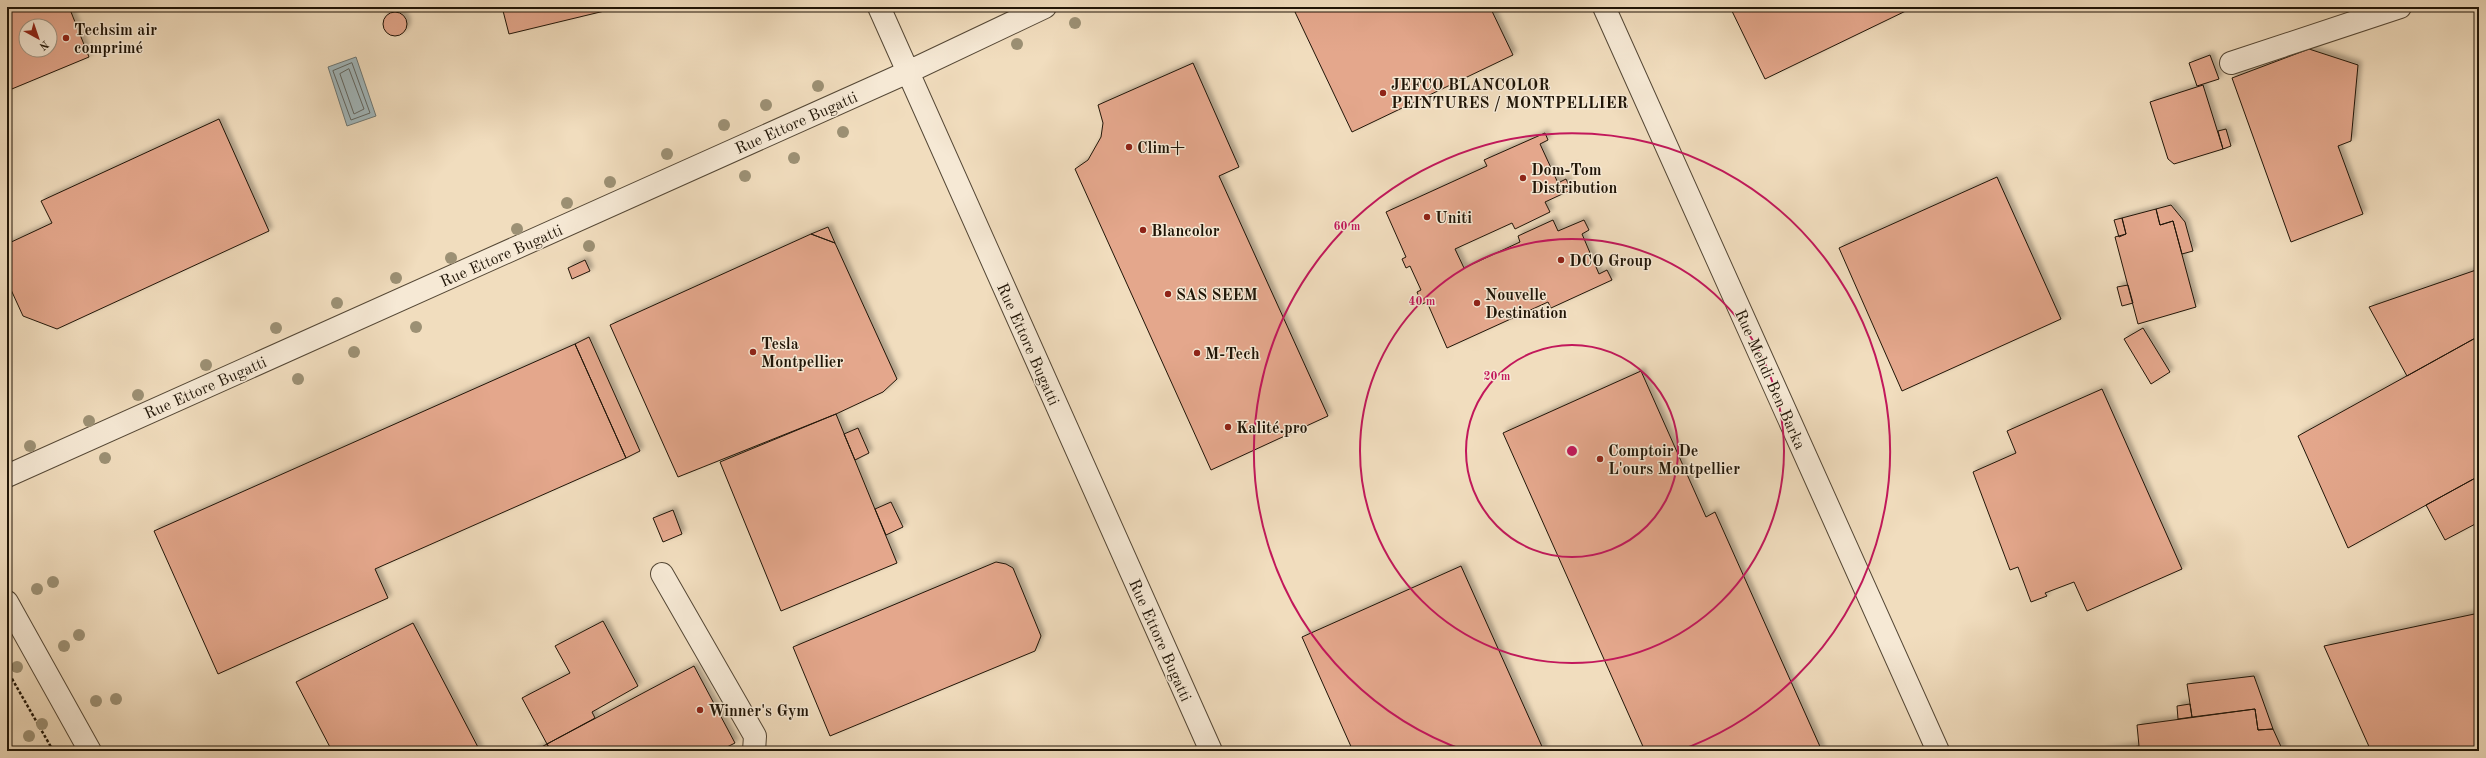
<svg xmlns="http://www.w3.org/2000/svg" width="2486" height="758" font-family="'Old Standard TT',serif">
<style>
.water{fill:#a1b8bd;stroke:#6d7774}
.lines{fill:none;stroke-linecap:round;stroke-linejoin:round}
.shore{stroke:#606662;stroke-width:1}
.building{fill:#e4a78c;stroke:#201507;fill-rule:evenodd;filter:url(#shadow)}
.minor-casing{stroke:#544735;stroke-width:24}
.path{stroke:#201507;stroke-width:2.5;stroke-dasharray:3 2;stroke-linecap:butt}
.minor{stroke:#f6e9d5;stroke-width:22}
.tree{fill:#9c9074}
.ring{fill:none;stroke:#c2185b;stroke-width:2}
.poi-dot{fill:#8f2418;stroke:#f6e9d5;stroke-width:1.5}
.labels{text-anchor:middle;stroke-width:3;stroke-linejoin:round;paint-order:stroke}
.poi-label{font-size:16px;font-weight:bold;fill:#201507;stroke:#f6e9d5;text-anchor:start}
.street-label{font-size:16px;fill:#201507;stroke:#f6e9d5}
.centre{fill:#c2185b;stroke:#f6e9d5;stroke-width:2}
.ring-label{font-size:12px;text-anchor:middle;font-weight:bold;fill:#c2185b;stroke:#f6e9d5;stroke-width:3;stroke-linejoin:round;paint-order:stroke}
</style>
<defs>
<filter id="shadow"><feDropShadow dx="3.5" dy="-3.5" stdDeviation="2" flood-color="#0004"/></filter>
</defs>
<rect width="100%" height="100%" fill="#f1ddbe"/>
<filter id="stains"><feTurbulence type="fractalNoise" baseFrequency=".005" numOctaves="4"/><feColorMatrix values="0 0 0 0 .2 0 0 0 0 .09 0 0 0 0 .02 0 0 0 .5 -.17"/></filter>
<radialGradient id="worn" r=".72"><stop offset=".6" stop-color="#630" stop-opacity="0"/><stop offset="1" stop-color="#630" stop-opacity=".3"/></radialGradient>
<path class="water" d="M356,57L376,116L347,126L328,67Z"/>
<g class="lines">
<path class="shore" d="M352,63L370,113L351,120L333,71Z
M349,69L364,109L354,114L340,74Z"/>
</g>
<path class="building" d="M7,7H69L89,57L7,91ZM26,26H50V50H26Z
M502,7H621L509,34Z
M1305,7H1490L1513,55L1352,132L1295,12Z
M1730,7H1914L1765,79Z
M383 24a12 12 0 1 1 24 0a12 12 0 1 1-24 0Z
M2309,49L2358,65L2351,141L2338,146L2363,214L2291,242L2232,78Z
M2210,55L2219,79L2197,86L2189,63Z
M1193,63L1239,167L1219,176L1328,416L1211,470L1075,169L1088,160L1101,137L1103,123L1098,105Z
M2203,85L2223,149L2174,164L2168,159L2150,102Z
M219,119L269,231L57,329L23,316L7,281V244L52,223L41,201Z
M2226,129L2231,146L2223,149L2218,131Z
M1545,133L1548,140L1540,144L1558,183L1566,179L1571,190L1545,202L1550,212L1515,229L1512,223L1455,249L1464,268L1520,242L1518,236L1553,220L1558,231L1584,220L1589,230L1582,234L1599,274L1607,270L1612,280L1551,308L1548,302L1447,348L1427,302L1422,304L1417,292L1421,290L1410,266L1406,268L1402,259L1406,257L1386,212L1487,166L1484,160Z
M1997,177L2061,319L1902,391L1839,248Z
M2171,205L2185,222L2193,251L2182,254L2173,221L2160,225L2156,209Z
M2156,209L2160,225L2173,221L2196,307L2138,324L2115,237L2126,234L2122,218Z
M2122,218L2126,234L2119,237L2114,220Z
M828,227L835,243L811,234Z
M811,234L835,243L897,379L883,392L836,414L678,477L610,325Z
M585,260L590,271L572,279L568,268Z
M2479,269V336L2407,376L2369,307Z
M2128,285L2133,303L2122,306L2117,287Z
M2143,328L2170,372L2151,384L2124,339Z
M2479,336V476L2348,548L2298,436Z
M589,337L640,451L626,458L575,344Z
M575,344L626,458L375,569L388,598L218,674L154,531Z
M1641,371L1706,517L1715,512L1822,751H1645L1503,433Z
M2102,389L2182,569L2087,611L2074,582L2045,593L2047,596L2031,602L2018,567L2010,570L1973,472L2016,453L2007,431Z
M836,414L897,563L781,611L720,462Z
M858,428L869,453L855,460L844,434Z
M2479,476V522L2445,540L2426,505Z
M891,502L903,527L886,535L875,509Z
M673,510L682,534L663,542L653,518Z
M996,562L1006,564L1013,568L1041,636L1035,651L830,736L793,647Z
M1461,566L1544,751H1353L1302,637Z
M2479,613V751H2371L2324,646Z
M603,621L638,686L592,712L595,718L547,744L522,698L570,673L555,646Z
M413,623L480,751H332L296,682Z
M694,666L735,743L719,751H551L547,744Z
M2254,676L2273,729L2258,730L2255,709L2192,717L2187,684Z
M2190,704L2192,717L2178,719L2177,706Z
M2255,709L2258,730L2273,729L2283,751H2103L2139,746L2137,725Z
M547,744L551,751H534Z"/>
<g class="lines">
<g class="minor-casing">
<path id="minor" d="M879,7L1211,751
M1604,7L1938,751
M2231,63L2400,7
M7,476L908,72L1045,7
M662,574L755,736L754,751
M7,602L90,751"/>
</g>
<path class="path" d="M7,670L51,747"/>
<use href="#minor" class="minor"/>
</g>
<g class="tree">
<circle cx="1075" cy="23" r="6"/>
<circle cx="1017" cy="44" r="6"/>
<circle cx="818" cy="86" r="6"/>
<circle cx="766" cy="105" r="6"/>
<circle cx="724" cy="125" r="6"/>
<circle cx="843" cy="132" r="6"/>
<circle cx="667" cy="154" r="6"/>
<circle cx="794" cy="158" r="6"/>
<circle cx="745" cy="176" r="6"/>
<circle cx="610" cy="182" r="6"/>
<circle cx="567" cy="203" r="6"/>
<circle cx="517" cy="229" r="6"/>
<circle cx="589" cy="246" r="6"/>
<circle cx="451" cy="258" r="6"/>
<circle cx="396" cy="278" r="6"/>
<circle cx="337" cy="303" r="6"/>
<circle cx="416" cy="327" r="6"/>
<circle cx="276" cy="328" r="6"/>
<circle cx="354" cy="352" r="6"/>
<circle cx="206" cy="365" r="6"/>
<circle cx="298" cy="379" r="6"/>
<circle cx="138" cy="395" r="6"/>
<circle cx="89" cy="421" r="6"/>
<circle cx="30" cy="446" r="6"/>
<circle cx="105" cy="458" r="6"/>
<circle cx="53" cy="582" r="6"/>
<circle cx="37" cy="589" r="6"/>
<circle cx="79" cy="635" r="6"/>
<circle cx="64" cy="646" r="6"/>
<circle cx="17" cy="667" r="6"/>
<circle cx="116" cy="699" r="6"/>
<circle cx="96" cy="701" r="6"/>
<circle cx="42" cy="724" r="6"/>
<circle cx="29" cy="736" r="6"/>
</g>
<g class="ring">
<circle cx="1572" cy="451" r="106"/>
<circle cx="1572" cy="451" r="212"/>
<path d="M1466 751A318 318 0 1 1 1678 751"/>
</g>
<g class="poi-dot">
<circle cx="66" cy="38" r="4"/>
<circle cx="1383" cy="93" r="4"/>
<circle cx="1129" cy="147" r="4"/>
<circle cx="1523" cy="178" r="4"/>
<circle cx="1427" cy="217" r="4"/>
<circle cx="1143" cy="230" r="4"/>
<circle cx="1561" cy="260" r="4"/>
<circle cx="1168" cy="294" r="4"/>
<circle cx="1477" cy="303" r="4"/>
<circle cx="753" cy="352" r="4"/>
<circle cx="1197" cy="353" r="4"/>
<circle cx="1228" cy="427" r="4"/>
<circle cx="1600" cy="459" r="4"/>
<circle cx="700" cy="710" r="4"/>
</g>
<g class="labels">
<g class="poi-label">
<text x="74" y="35">Techsim air<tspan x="74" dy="18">comprimé</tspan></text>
<text x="1391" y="90">JEFCO BLANCOLOR<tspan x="1391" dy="18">PEINTURES / MONTPELLIER</tspan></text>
<text x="1137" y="153">Clim+</text>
<text x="1531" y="175">Dom-Tom<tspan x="1531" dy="18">Distribution</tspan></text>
<text x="1435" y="223">Uniti</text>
<text x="1151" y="236">Blancolor</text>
<text x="1569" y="266">DCO Group</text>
<text x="1176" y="300">SAS SEEM</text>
<text x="1485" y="300">Nouvelle<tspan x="1485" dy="18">Destination</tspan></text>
<text x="761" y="349">Tesla<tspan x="761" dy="18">Montpellier</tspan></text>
<text x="1205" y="359">M-Tech</text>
<text x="1236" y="433">Kalité.pro</text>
<text x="1608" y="456">Comptoir De<tspan x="1608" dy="18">L'ours Montpellier</tspan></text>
<text x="708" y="716">Winner's Gym</text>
</g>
<g class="street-label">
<text transform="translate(796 122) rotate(-24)" y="6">Rue Ettore Bugatti</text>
<text transform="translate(501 255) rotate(-24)" y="6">Rue Ettore Bugatti</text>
<text transform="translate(1029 344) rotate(66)" y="6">Rue Ettore Bugatti</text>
<text transform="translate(1771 379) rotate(66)" y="6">Rue Mehdi Ben Barka</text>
<text transform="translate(205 387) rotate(-24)" y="6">Rue Ettore Bugatti</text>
<text transform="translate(1161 640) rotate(66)" y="6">Rue Ettore Bugatti</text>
</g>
</g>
<circle cx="1572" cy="451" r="6" class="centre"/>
<g class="ring-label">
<text x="1347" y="230">60 m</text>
<text x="1422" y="305">40 m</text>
<text x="1497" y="380">20 m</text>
</g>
<rect width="2486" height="758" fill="none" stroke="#f1ddbe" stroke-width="24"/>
<rect x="8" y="8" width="2470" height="742" fill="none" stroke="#201507" stroke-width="2"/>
<rect x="12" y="12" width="2462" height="734" fill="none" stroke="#201507"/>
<g transform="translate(38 38) rotate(140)"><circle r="19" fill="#f6e9d5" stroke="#a09483"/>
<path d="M0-3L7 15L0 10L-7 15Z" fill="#8f2418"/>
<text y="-6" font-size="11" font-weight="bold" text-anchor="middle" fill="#201507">N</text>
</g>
<rect width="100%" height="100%" filter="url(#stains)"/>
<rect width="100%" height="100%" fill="url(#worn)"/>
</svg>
